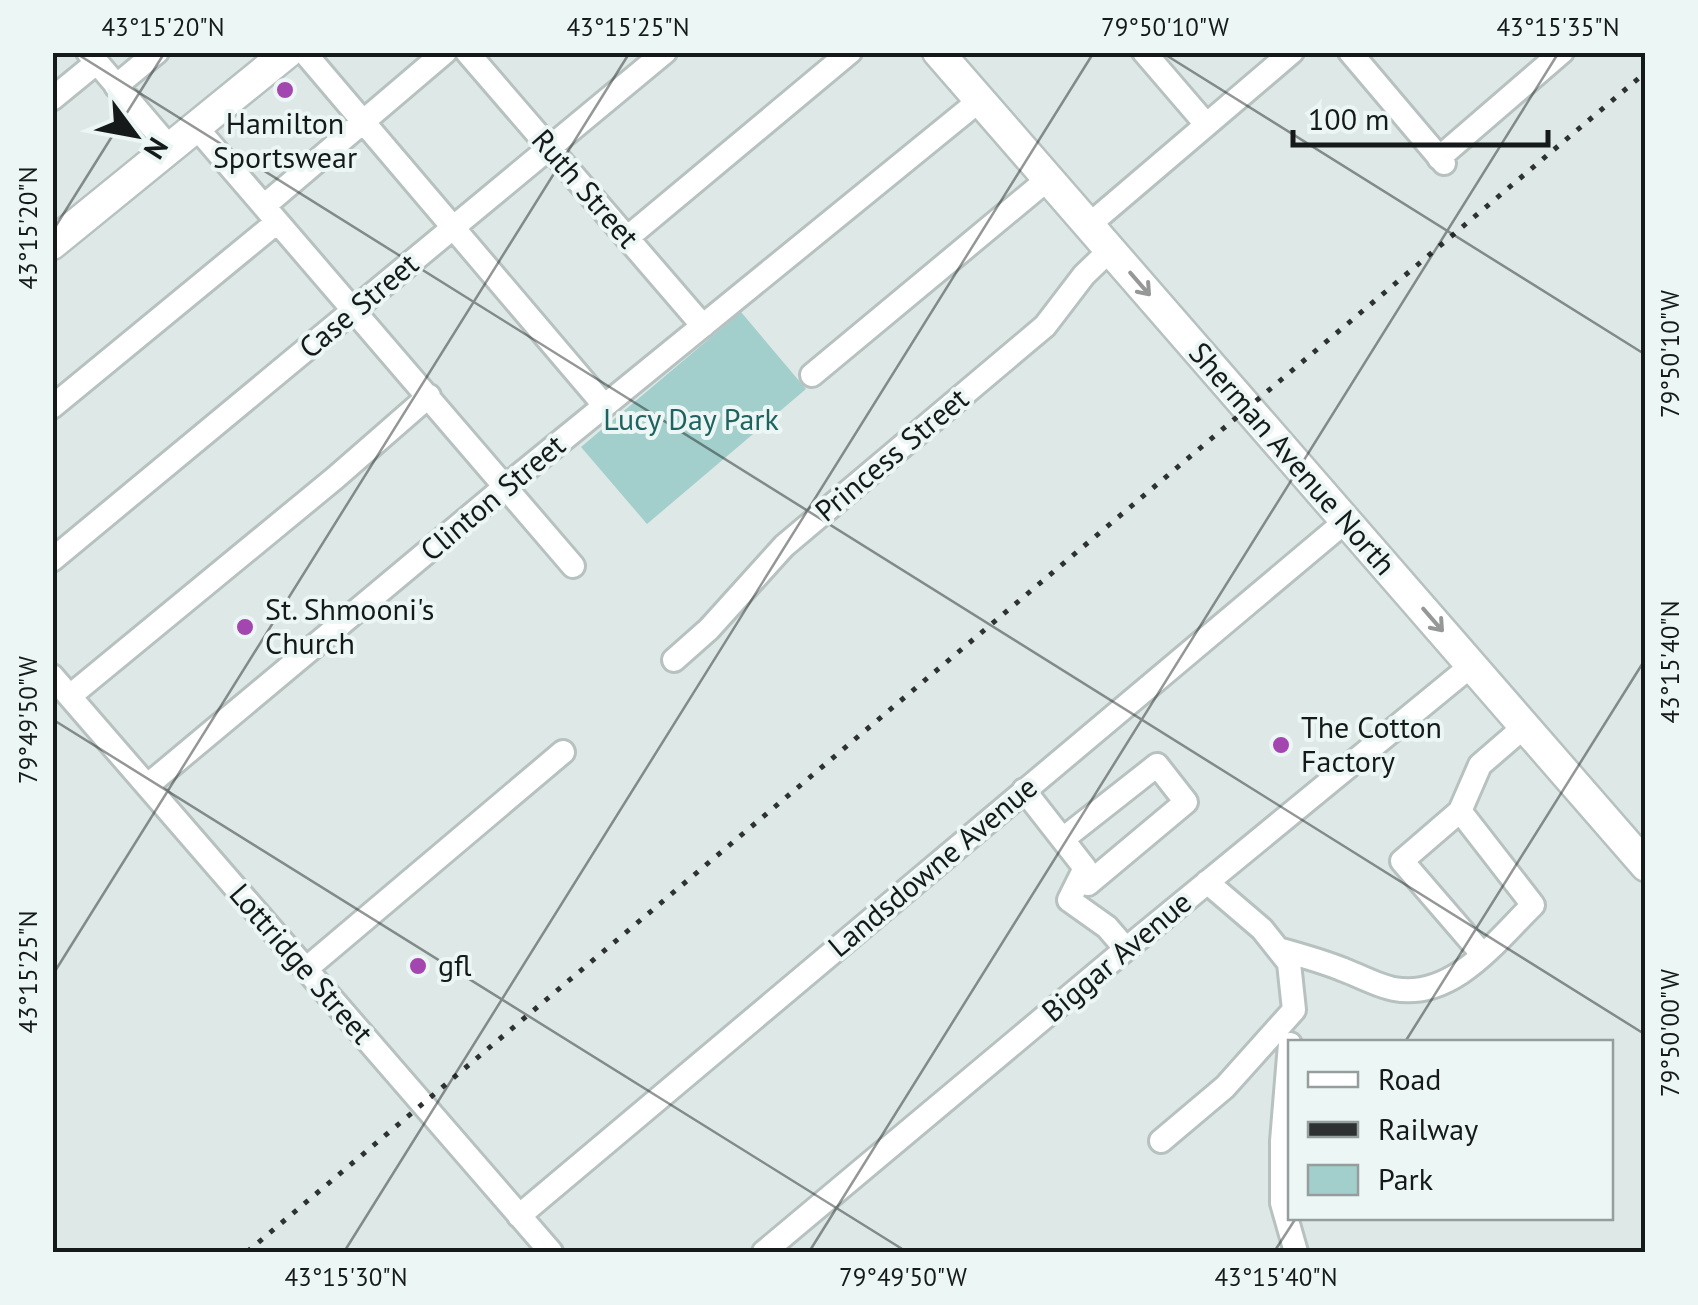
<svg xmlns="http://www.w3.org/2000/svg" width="1698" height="1305" font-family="'PT Sans',sans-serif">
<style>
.green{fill:#a2cfcb}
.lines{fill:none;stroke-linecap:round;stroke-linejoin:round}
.minor-casing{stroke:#b7c1c0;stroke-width:28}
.major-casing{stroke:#b7c1c0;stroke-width:35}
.minor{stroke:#fff;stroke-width:22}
.major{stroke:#fff;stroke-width:30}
.rail{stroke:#2d3131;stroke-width:5;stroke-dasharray:5 10;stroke-linecap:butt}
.oneway{stroke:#969898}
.ticks{fill:none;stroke:#151919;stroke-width:2.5;stroke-opacity:0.45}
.poi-dot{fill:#a346b0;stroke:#ebf6f5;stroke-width:4}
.labels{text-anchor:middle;stroke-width:8;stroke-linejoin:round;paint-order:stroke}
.poi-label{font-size:30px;fill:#151919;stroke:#ebf6f5;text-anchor:start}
.street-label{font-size:30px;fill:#151919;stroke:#ebf6f5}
.park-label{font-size:30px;fill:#1e635f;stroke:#ebf6f5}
.neatline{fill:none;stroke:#151919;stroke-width:4}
.ticks-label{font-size:25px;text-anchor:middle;fill:#151919}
</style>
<rect width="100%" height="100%" fill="#dee8e7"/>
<path class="green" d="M741,312L806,389L647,524L581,447Z"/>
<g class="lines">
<g class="minor-casing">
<path id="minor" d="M88,52L170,148
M304,52L604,405
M467,52L703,326
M1144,52L1205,123
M1350,52L1444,163
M116,86L157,52
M52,99L96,63
M196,127L573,566
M1439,158L1562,52
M264,206L445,52
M1089,225L1292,52
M627,238L850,52
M812,375L1048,179
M52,407L277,222
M52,560L665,52
M674,660L709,629L784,546L1045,326L1084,275L1110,250
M52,676L551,1252
M70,696L335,478L429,396
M148,785L506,486L980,100
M1024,790L1085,868L1069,900L1107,927L1126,949
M1460,811L1480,765L1525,726
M1063,839L1157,765L1186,802L1088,884L1078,882
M1278,949C1300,955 1322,961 1344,970C1360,976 1378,986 1394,989C1453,1000 1496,941 1533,905L1460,811L1402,861L1483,955
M306,969L563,752
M1290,1044L1282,1141V1203L1296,1252
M1161,1141L1225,1087L1294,1010L1289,963L1262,929L1207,882
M519,1216L1347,520
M764,1252L1126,949L1472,665"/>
</g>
<g class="major-casing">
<path id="major" d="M938,52L1646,866
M52,244L288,52"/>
</g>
<use href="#minor" class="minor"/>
<use href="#major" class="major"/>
<path class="rail" d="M247,1252L1646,72"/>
</g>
<defs><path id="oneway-shaft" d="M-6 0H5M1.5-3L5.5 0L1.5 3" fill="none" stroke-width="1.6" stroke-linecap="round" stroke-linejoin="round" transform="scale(2.5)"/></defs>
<g class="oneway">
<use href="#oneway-shaft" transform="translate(1140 284) rotate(49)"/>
<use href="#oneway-shaft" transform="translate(1433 620) rotate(49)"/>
</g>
<path class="ticks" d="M74,52L1646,1035M1161,52L1646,355M52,232L165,52M52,719L907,1252M52,976L630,52M1405,1042L1646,658M344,1252L1094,52M809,1252L1559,52M1274,1252L1296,1218"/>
<g class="poi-dot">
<circle cx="285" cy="90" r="10"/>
<circle cx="245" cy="627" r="10"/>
<circle cx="1281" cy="745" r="10"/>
<circle cx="418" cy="966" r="10"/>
</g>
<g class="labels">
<g class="poi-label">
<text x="285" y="134" text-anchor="middle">Hamilton<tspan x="285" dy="34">Sportswear</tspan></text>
<text x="265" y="620">St. Shmooni's<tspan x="265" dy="34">Church</tspan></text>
<text x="1301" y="738">The Cotton<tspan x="1301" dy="34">Factory</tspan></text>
<text x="438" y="976">gfl</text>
</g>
<g class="street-label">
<text transform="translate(585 189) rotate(49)" y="10">Ruth Street</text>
<text transform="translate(359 306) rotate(-40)" y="10">Case Street</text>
<text transform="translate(892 455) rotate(-40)" y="10">Princess Street</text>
<text transform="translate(1292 459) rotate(49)" y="10">Sherman Avenue North</text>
<text transform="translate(493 498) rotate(-40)" y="10">Clinton Street</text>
<text transform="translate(933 867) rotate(-40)" y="10">Landsdowne Avenue</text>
<text transform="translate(1117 957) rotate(-40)" y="10">Biggar Avenue</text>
<text transform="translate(301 964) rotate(49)" y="10">Lottridge Street</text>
</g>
<g class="park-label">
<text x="691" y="430">Lucy Day Park</text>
</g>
</g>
<rect width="1698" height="1305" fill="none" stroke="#ebf6f5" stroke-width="110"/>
<rect x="1288" y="1040" width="325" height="180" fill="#ebf6f5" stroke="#959e9d" stroke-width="2.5"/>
<rect x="1308" y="1072" width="50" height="15" fill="#ffffff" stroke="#959e9d" stroke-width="2.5"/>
<text x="1378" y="1090" font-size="30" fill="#151919">Road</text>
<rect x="1308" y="1122" width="50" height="15" fill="#2d3131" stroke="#959e9d" stroke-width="2.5"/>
<text x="1378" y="1140" font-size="30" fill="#151919">Railway</text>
<rect x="1308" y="1165" width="50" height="30" fill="#a2cfcb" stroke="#959e9d" stroke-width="2.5"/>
<text x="1378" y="1190" font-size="30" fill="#151919">Park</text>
<g transform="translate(135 135) rotate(122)" stroke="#ebf6f5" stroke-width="8" paint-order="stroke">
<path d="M0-8L18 38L0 25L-18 38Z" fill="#151919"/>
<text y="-15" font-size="28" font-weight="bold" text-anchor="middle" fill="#151919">N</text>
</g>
<path d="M1293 130v15h255v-15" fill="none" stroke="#151919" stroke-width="5"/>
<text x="1308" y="130" font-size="30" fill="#151919" stroke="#ebf6f5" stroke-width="8" paint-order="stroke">100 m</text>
<rect x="55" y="55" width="1588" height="1195" class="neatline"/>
<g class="ticks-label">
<text x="163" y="36">43°15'20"N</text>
<text x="628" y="36">43°15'25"N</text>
<text x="1165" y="36">79°50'10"W</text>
<text x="1558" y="36">43°15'35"N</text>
<text transform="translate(28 228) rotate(-90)" y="9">43°15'20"N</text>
<text transform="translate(1670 354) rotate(-90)" y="9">79°50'10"W</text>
<text transform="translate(1670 662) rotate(-90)" y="9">43°15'40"N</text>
<text transform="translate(28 720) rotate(-90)" y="9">79°49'50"W</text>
<text transform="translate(28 972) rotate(-90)" y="9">43°15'25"N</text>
<text transform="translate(1670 1033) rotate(-90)" y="9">79°50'00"W</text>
<text x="346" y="1286">43°15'30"N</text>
<text x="903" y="1286">79°49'50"W</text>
<text x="1276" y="1286">43°15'40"N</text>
</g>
</svg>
